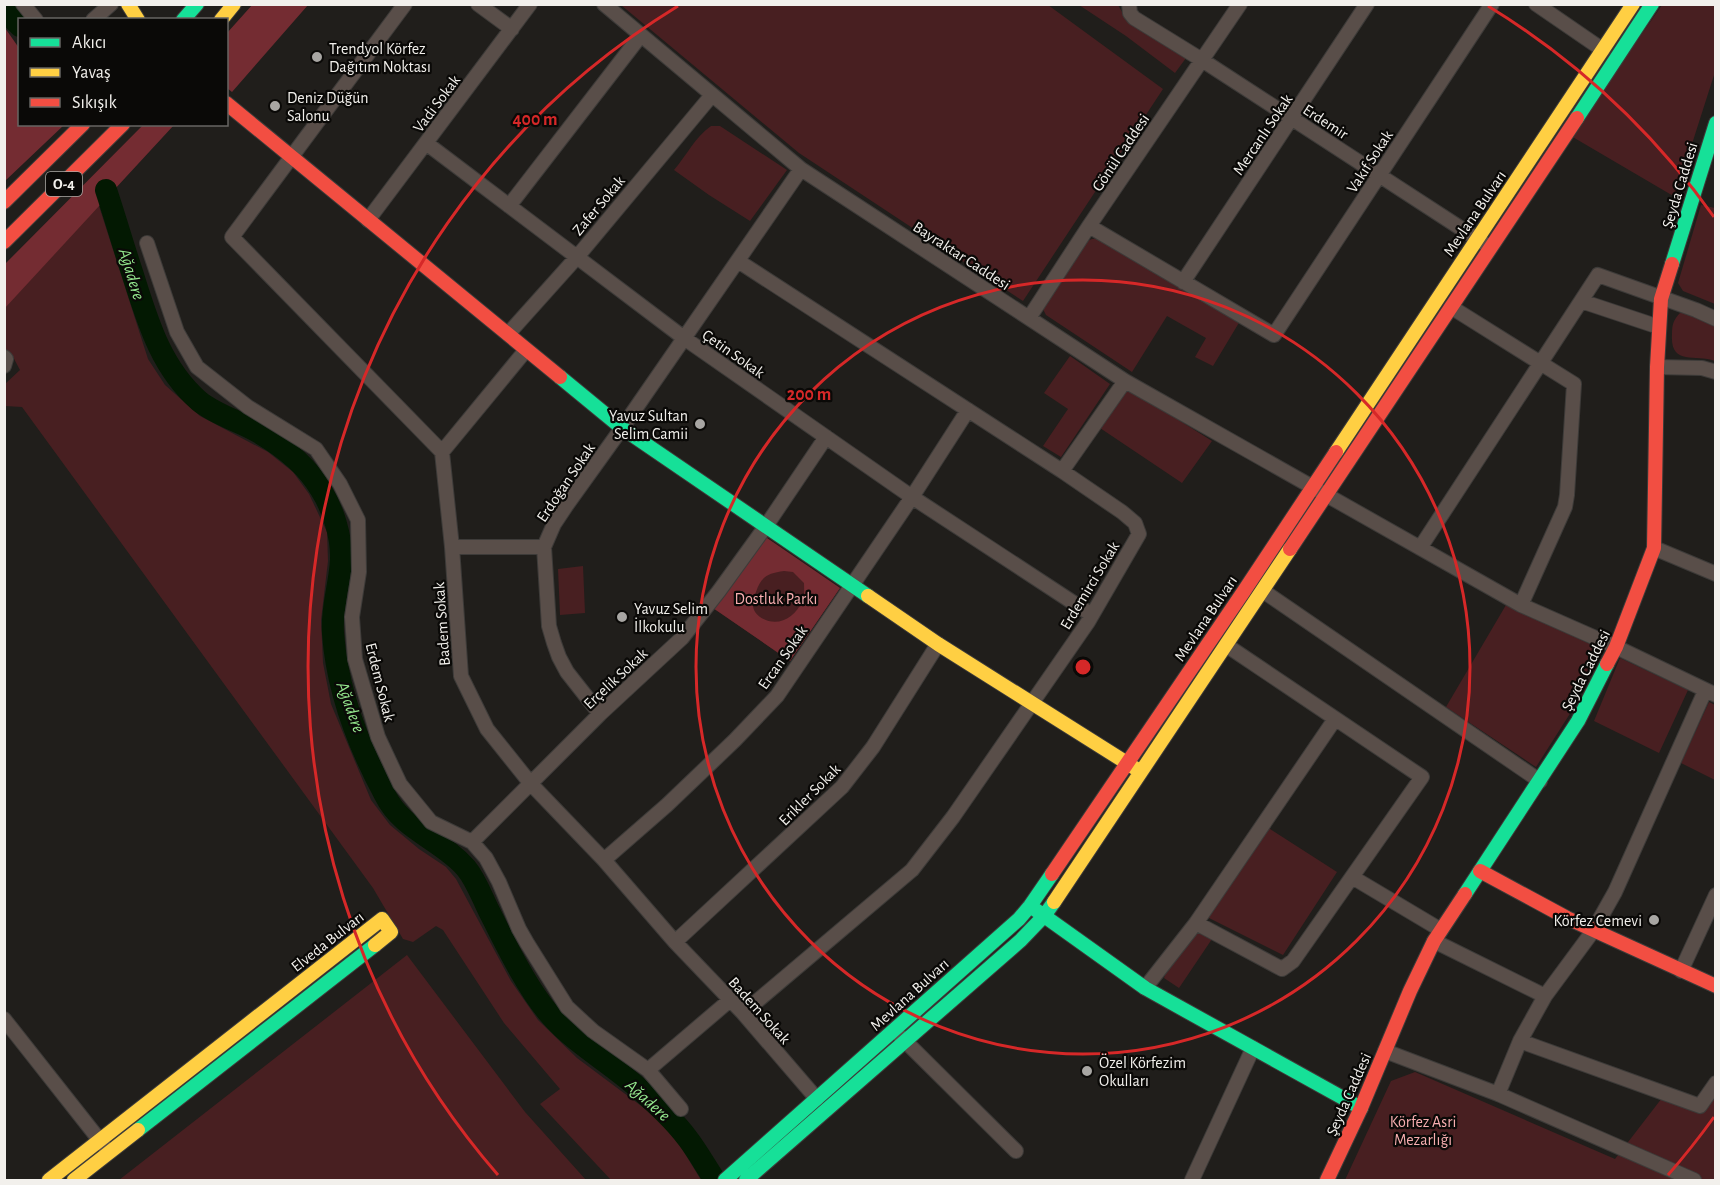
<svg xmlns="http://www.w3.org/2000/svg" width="1720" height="1185" font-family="'Alegreya Sans',sans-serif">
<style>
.green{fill:#481f21}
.forest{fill:#742c32;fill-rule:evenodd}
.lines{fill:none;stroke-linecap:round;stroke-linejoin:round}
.river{stroke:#031902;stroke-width:22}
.street-casing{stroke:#3d3b39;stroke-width:16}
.fast-casing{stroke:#3d3b39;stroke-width:16}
.slow-casing{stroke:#3d3b39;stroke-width:16}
.jam-casing{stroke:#3d3b39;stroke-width:16}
.street{stroke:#594e49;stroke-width:14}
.fast{stroke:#16e098;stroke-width:14}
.slow{stroke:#ffcf43;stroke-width:14}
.jam{stroke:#f24e42;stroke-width:14}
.ring{fill:none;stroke:#d62828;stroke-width:3}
.poi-dot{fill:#a8a6a3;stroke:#0a0907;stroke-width:2}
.labels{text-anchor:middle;stroke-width:4.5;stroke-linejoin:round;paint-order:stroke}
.shield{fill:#0a0907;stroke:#acaba7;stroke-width:1.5}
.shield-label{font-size:15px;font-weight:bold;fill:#f2f0ec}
.poi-label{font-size:16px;fill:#f2f0ec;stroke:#0a0907;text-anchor:start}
.street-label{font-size:16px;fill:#f2f0ec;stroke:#0a0907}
.park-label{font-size:16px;fill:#f8aeb0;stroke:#0a0907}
.water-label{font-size:18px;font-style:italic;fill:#94e68d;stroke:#0a0907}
.centre{fill:#d62828;stroke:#0a0907;stroke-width:3}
.ring-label{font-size:18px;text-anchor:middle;font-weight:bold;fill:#d62828;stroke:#0a0907;stroke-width:4.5;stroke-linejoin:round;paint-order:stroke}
</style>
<rect width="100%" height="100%" fill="#201e1b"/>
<path class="green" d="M621,5H1048L1163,89L1023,301L799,153Z
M1079,5H1118L1125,17L1186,58L1175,73L1126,36Z
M1662,5H1715V72L1675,197L1571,136Z
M711,126H720L787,170L750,221L709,195L674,170C687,155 695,137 711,126Z
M1701,205L1715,208V304L1683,291L1678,283Z
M99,206L148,359L165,385L200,416L268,452L293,472L309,494L327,532L328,561L321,620L323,663L331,704L371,800L390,825L419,849L446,867L456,879L511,981L538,1020L577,1058L660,1120L679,1144L701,1180H611L540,1104L560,1089L504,1023L443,930L436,926L413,942L403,939L373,888L22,407L5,406V384L20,370L12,355L5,350L4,308Z
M1099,238L1240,321L1213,366L1195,357L1206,338L1167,316L1132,372L1046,315L1042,307L1084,242L1092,239Z
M1680,313H1686L1715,325V361C1694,354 1670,366 1672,334C1672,324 1674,319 1680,313Z
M1070,356L1110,384L1061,457L1043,446L1068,409L1044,393Z
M1128,388L1212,441L1182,483L1100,428Z
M764,536L840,588L790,661L713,608Z
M583,566L585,613L560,615L558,569Z
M1506,605L1599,648L1571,712L1536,767L1446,707Z
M1620,658L1688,690L1659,753L1594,721Z
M1709,702L1715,705V780L1681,763Z
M1267,827L1337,872L1283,955L1205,916Z
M1196,930L1212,939L1179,988L1164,978L1166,972Z
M407,955L525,1112L586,1180H119Z
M1415,1072L1615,1159L1662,1098L1699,1111L1715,1088V1180H1345L1391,1081Z"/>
<path class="forest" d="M253,4L308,5L232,92L227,88V33Z
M5,28L19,48L20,124L64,125L5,181Z
M143,125H174L5,308V264Z
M764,536L840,588L790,661L713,608ZM784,571L793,572L804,583C804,589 805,595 802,601C795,619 776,628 760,617C756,614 753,610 753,605C753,601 755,595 756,592C761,576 769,573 784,571Z"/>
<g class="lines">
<path class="river" d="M4,10L20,26
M106,190C115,217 123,245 132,272C147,319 160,367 199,401C216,415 239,421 258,432C282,446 307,465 321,490C333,509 342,537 341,560C340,584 331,608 333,633C337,690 358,745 385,795C402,830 442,840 466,868C476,880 482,897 489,911C505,943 528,991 552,1017C576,1044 610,1063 637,1087C655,1103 674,1120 688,1139C698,1152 706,1167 715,1180"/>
<g class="street-casing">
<path id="street" d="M23,4L36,20
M405,4L232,237L442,452L452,547L461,676L487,729L531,784L604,860L675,942L743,1013L817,1099
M478,4L512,29
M604,4L801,169L1125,381L1521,605L1616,647L1716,695
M1129,4L1130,13L1134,18L1202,60L1485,244
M1536,4L1603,50
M93,20L111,4
M426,143L684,338L912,497L1092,615
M509,206L641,35
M368,220L530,4
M1089,226L1274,335L1492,4
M147,243L177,332L197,367L248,407L316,449L340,484L358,520L359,572L352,617L355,659L378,737L400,784L431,822L472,842L486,858L499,882L519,929L527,943L567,1007L593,1031L648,1070L681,1109
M738,261L1062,471L1122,512L1135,523L1139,534L1088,622L953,817L912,870L743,1013
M1183,282L1367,4
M1581,301L1659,327
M1451,307L1574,384L1567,495L1565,507L1521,605
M1029,318L1089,226L1240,4
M508,334L577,257L712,95
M4,357L6,359L4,366
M1657,367L1702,368L1716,372
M442,452L526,350
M1062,471L1125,381
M452,547H544
M1420,548L1598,275L1696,310L1716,319
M1654,548L1716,574
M1263,591L1540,781
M600,714L567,672L559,657L554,643L549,626L544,547L554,524L566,506L622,428L801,169
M472,842L600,714L682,638L719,591L766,526L826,437
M604,860L667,805L735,740L777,696L912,497L968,410
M1352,877L1441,930
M1196,923L1282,969L1293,961L1422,777L1226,645
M1434,941L1545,996
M675,942L842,787L873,747L938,644
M1681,971L1716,895
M1145,988L1196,923L1335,719
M4,1019L105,1147
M900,1036L1016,1151
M1520,1041L1700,1106L1716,1083
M1385,1051L1498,1094L1694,1180
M648,1070L730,1000
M1498,1094L1520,1041L1545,996L1593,931L1615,892L1705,691
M1192,1180L1253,1048"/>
</g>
<g class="fast-casing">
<path id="fast" d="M183,20L197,4
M1577,118L1652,4
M1672,264L1716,123
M560,377L622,428L868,596
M1465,894L1578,721L1607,664
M1033,908L1145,988L1361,1108
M138,1130L375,945
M725,1180L1019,919L1030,906L1052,874
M746,1180L1021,940L1044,916L1054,902"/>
</g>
<g class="slow-casing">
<path id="slow" d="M128,4L138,20
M221,20L234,4
M1336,452L1633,4
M868,596L938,644L1138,770
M1054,902L1290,549
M49,1180L382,919L391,932L375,945
M74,1180L138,1130"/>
</g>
<g class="jam-casing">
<path id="jam" d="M226,103L560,377
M4,202L83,124
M4,242L123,124
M1290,549L1577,118
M1607,664L1616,647L1654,548L1657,367L1661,299L1672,264
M1480,871L1567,918L1716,986
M1052,874L1244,591L1336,452
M1327,1180L1361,1108L1410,991L1434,941L1465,894"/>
</g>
<use href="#street" class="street"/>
<use href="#fast" class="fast"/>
<use href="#slow" class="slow"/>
<use href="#jam" class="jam"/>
</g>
<g class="ring">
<circle cx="1083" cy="667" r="387"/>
<path d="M1714 1117A775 775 0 0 1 1668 1175M498 1175A775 775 0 0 1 678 6M1488 6A775 775 0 0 1 1714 217"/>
</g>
<g class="poi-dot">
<circle cx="317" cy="57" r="6"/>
<circle cx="275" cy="106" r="6"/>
<circle cx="700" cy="424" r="6"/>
<circle cx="622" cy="617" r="6"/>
<circle cx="1654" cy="920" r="6"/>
<circle cx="1087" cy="1071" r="6"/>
</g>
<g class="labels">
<rect class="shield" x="46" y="172" width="36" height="24" rx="4.5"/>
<g class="shield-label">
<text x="64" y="189">O-4</text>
</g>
<g class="poi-label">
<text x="329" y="54">Trendyol Körfez<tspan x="329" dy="18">Dağıtım Noktası</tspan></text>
<text x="287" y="103">Deniz Düğün<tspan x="287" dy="18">Salonu</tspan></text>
<text x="688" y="421" text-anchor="end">Yavuz Sultan<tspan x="688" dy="18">Selim Camii</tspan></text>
<text x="634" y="614">Yavuz Selim<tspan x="634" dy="18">İlkokulu</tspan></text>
<text x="1642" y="926" text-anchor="end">Körfez Cemevi</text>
<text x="1099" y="1068">Özel Körfezim<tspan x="1099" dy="18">Okulları</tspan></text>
</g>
<g class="street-label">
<text transform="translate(436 103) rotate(-53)" y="6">Vadi Sokak</text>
<text transform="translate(1326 121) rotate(33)" y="6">Erdemir</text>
<text transform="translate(1262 134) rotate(-56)" y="6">Mercanlı Sokak</text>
<text transform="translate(1120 152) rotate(-56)" y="6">Gönül Caddesi</text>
<text transform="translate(1369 161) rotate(-57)" y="6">Vakıf Sokak</text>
<text transform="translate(1679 185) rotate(-73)" y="6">Şeyda Caddesi</text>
<text transform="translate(598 205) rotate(-50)" y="6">Zafer Sokak</text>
<text transform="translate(1474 213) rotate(-56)" y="6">Mevlana Bulvarı</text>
<text transform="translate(962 255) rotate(33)" y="6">Bayraktar Caddesi</text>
<text transform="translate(734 353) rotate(35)" y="6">Çetin Sokak</text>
<text transform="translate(565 482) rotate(-56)" y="6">Erdoğan Sokak</text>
<text transform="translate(1089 585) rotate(-59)" y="6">Erdemirci Sokak</text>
<text transform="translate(1205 618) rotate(-56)" y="6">Mevlana Bulvarı</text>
<text transform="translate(441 624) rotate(-94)" y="6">Badem Sokak</text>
<text transform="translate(782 657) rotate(-55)" y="6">Ercan Sokak</text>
<text transform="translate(1585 670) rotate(-63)" y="6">Şeyda Caddesi</text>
<text transform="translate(615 678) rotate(-43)" y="6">Erçelik Sokak</text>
<text transform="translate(381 682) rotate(76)" y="6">Erdem Sokak</text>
<text transform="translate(809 794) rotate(-45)" y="6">Erikler Sokak</text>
<text transform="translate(327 941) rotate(-38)" y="6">Elveda Bulvarı</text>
<text transform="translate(909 994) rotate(-42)" y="6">Mevlana Bulvarı</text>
<text transform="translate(760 1010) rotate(48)" y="6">Badem Sokak</text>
<text transform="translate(1348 1094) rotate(-66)" y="6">Şeyda Caddesi</text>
</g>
<g class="park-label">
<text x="776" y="604">Dostluk Parkı</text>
<text x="1423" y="1127">Körfez Asri<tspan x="1423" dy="18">Mezarlığı</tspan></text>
</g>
<g class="water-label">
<text transform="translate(132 274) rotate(73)" y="6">Ağadere</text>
<text transform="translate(351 707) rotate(70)" y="6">Ağadere</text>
<text transform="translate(648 1100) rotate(42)" y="6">Ağadere</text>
</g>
</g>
<circle cx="1083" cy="667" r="9" class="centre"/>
<g class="ring-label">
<text x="535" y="125">400 m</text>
<text x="809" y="400">200 m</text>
</g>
<rect width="1720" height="1185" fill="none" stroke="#f2f0ec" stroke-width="12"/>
<rect x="18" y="18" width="210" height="108" fill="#0a0907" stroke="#676563" stroke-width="1.5"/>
<rect x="30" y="38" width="30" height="9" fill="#16e098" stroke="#676563" stroke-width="1.5"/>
<text x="72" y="48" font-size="18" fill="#f2f0ec">Akıcı</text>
<rect x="30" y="68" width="30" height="9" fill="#ffcf43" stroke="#676563" stroke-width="1.5"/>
<text x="72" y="78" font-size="18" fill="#f2f0ec">Yavaş</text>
<rect x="30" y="98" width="30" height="9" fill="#f24e42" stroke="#676563" stroke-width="1.5"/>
<text x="72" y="108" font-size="18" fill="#f2f0ec">Sıkışık</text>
</svg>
